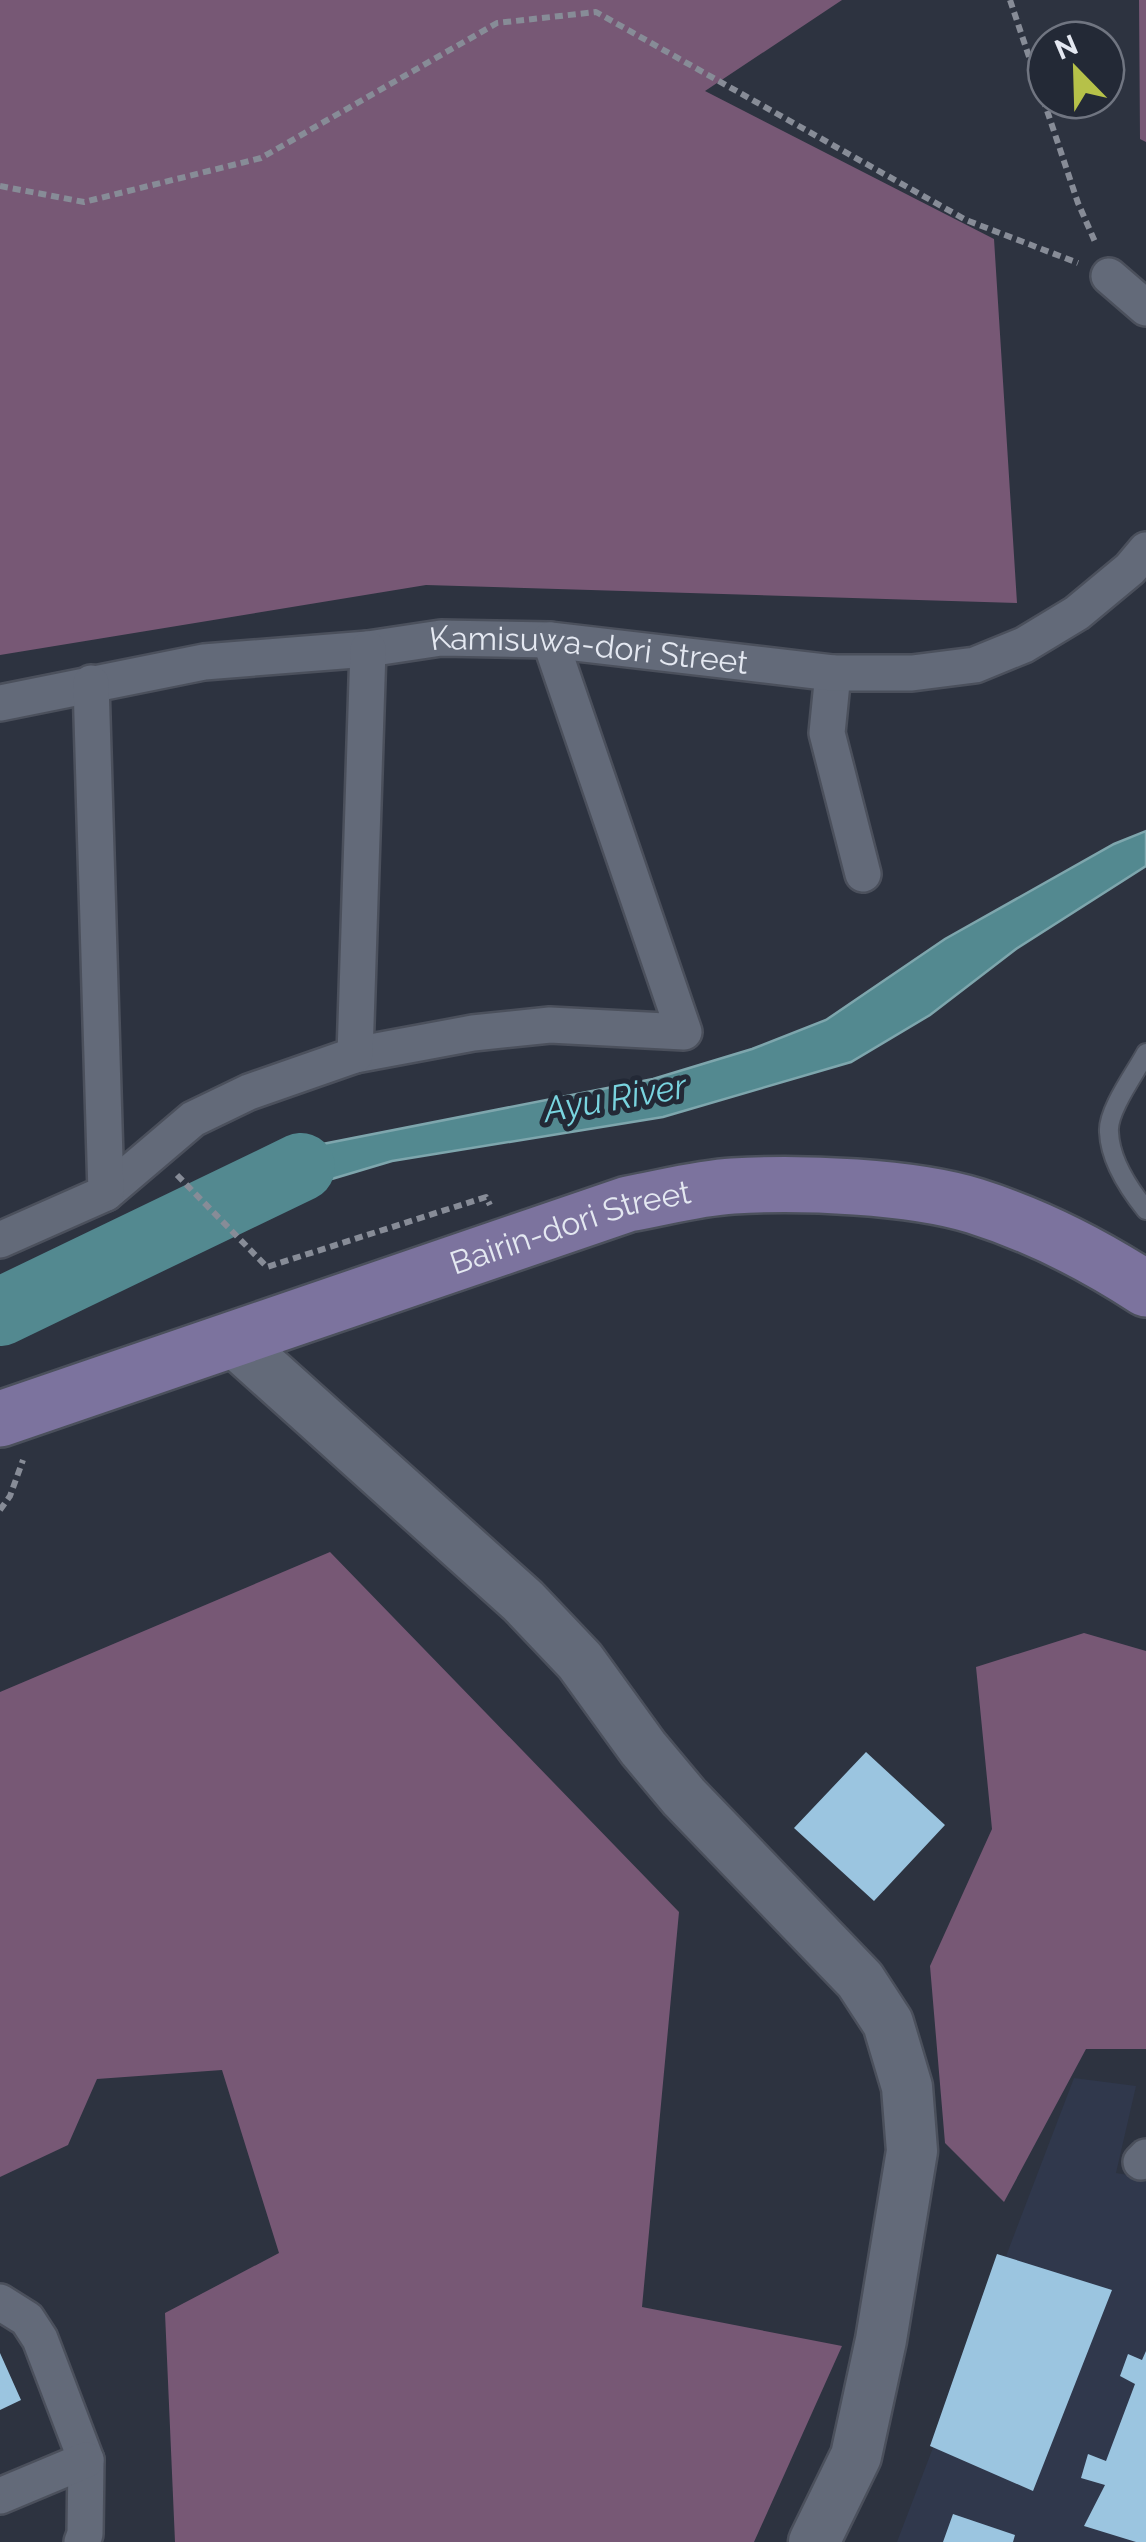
<svg xmlns="http://www.w3.org/2000/svg" width="1146" height="2542" font-family="Raleway,sans-serif">
<style>
.built{fill:#30384c}
.forest{fill:#775875}
.water{fill:#538990;stroke:#7ea6ad;stroke-width:2.5}
.lines{fill:none;stroke-linecap:round;stroke-linejoin:round}
.river{stroke:#538990;stroke-width:68}
.building{fill:#9bc5e0}
.lane-casing{stroke:#4b505c;stroke-width:22}
.street-casing{stroke:#4b505c;stroke-width:40}
.secondary-casing{stroke:#4b505c;stroke-width:55}
.primary-casing{stroke:#4b505c;stroke-width:60}
.path{stroke:#878c97;stroke-width:6;stroke-dasharray:8 5;stroke-linecap:butt}
.lane{stroke:#636a79;stroke-width:18}
.street{stroke:#636a79;stroke-width:35}
.secondary{stroke:#636a79;stroke-width:50}
.primary{stroke:#7c739e;stroke-width:55}
.labels{text-anchor:middle;stroke-width:10;stroke-linejoin:round;paint-order:stroke}
.street-label{font-size:32px;fill:#e4e8f1;stroke:#232936}
.water-label{font-size:35px;font-style:italic;fill:#79d4df;stroke:#232936}
</style>
<rect width="100%" height="100%" fill="#2d3340"/>
<path class="built" d="M1074,2078L1136,2086L1116,2173L1146,2178V2542H897Z"/>
<path class="forest" d="M0,0H842L705,91L994,239L1017,603L426,585L0,655Z
M1139,0H1146V142L1140,139Z
M330,1552L679,1912L642,2307L842,2346L754,2542H175L165,2313L279,2253L222,2070L97,2079L68,2145L0,2177V1692Z
M1084,1633L1146,1651V2049H1086L1004,2202L945,2143L930,1966L992,1829L976,1667Z"/>
<path class="water" d="M1146,831V866L1016,949L930,1015L851,1062L663,1117L392,1161L305,1187L232,1220L202,1191L277,1153L653,1079L752,1049L826,1020L945,939L1114,844Z
M185,1203L212,1233L0,1332V1296L71,1263Z"/>
<g class="lines">
<path class="river" d="M0,1312L301,1167"/>
</g>
<path class="building" d="M866,1752L945,1825L874,1901L794,1828Z
M997,2254L1112,2290L1033,2491L930,2446Z
M1146,2351V2542H1136L1084,2526L1105,2485L1081,2478L1088,2454L1106,2461L1135,2384L1120,2376L1128,2354L1142,2360Z
M0,2353L21,2400L0,2410Z
M953,2514L1015,2535L1013,2542H943Z"/>
<g class="lines">
<g class="lane-casing">
<path id="lane" d="M1146,1053C1136,1072 1107,1111 1109,1132C1110,1160 1129,1189 1146,1210"/>
</g>
<g class="street-casing">
<g id="street">
<path d="M1109,276L1146,308"/>
<path d="M833,673L827,733L863,874"/>
<path id="s1" d="M0,703L204,662L368,649L441,638L550,640L833,673H912L975,665L1024,645L1077,613L1130,569L1146,550"/>
<path d="M355,1055L473,1033L550,1025L684,1032L550,640"/>
<path d="M106,1193L193,1119L249,1092L355,1055L368,649"/>
<path d="M0,1240L106,1193L91,683"/>
<path d="M1141,2162L1146,2157"/>
<path d="M0,2302L27,2319L40,2339L86,2460L85,2534L82,2542"/>
<path d="M0,2496L86,2460"/>
</g>
</g>
<g class="secondary-casing">
<path id="secondary" d="M234,1341L523,1601L580,1661L643,1748L684,1797L860,1980L888,2023L907,2087L912,2151L881,2340L856,2456L814,2542"/>
</g>
<g class="primary-casing">
<g id="primary">
<path id="s2" d="M0,1419L628,1204C662,1198 698,1188 733,1186C801,1182 911,1186 975,1206C1035,1225 1094,1255 1146,1289"/>
</g>
</g>
<path class="path" d="M1010,0L1078,203L1096,244
M0,186L84,202L261,158L497,23L596,12L966,220L1078,263
M177,1175L267,1267L486,1197L490,1205
M0,1510L10,1496L23,1460"/>
<use href="#lane" class="lane"/>
<use href="#street" class="street"/>
<use href="#secondary" class="secondary"/>
<use href="#primary" class="primary"/>
</g>
<g class="labels">
<g class="street-label">
<text dy="11" stroke="none"><textPath href="#s1" startOffset="595">Kamisuwa-dori Street</textPath></text>
<text dy="11" stroke="none"><textPath href="#s2" startOffset="602">Bairin-dori Street</textPath></text>
</g>
<g class="water-label">
<text transform="translate(615 1098) rotate(-10)" y="12">Ayu River</text>
</g>
</g>
<g transform="translate(1076 70) rotate(337)"><circle r="48" fill="#232936" stroke="#707581" stroke-width="2.5"/>
<path d="M0-8L18 38L0 25L-18 38Z" fill="#b6c149"/>
<text y="-15" font-size="28" font-weight="bold" text-anchor="middle" fill="#e4e8f1">N</text>
</g>
</svg>
